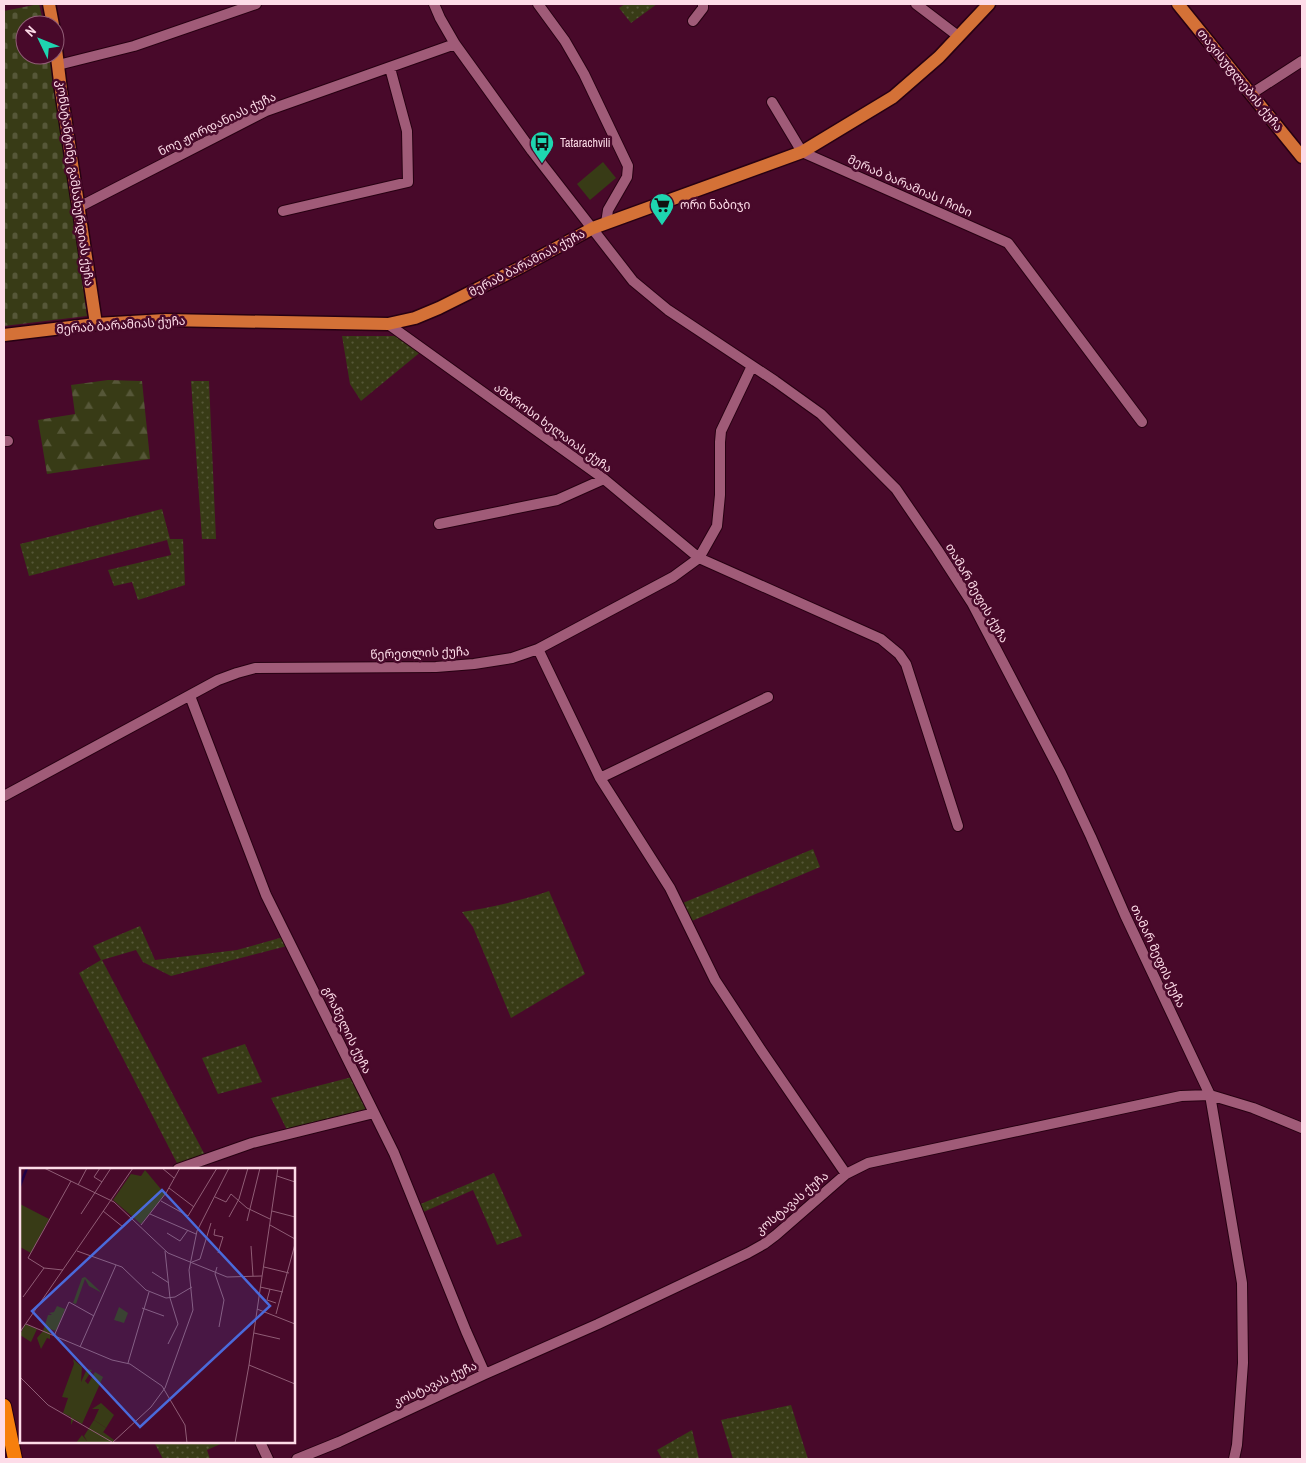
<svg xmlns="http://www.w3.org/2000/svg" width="1306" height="1463" font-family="'Archivo Narrow','Noto Sans Georgian',sans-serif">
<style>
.grass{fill:url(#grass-dots)}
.forest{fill:url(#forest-firs)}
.cemetery{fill:url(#cemetery-stones)}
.garden{fill:#383b16}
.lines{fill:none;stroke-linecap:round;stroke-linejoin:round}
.minor-casing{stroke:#270012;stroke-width:12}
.major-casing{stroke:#270012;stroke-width:15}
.highway-casing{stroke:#270012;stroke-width:16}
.minor{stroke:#a05b78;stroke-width:10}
.major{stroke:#d47137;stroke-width:12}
.highway{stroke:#f77f0c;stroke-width:14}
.labels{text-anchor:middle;stroke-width:5;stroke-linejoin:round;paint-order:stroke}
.street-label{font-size:12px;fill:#fddce8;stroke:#48092a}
.poi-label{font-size:12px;fill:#fddce8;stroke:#48092a;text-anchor:start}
.inset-river{fill:none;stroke:#1e0045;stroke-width:2.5}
.inset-road{fill:none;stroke:#905d76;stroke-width:1}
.view{fill:#4a6adb;fill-opacity:0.15;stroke:#4a6adb;stroke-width:2.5}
.inset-edge{fill:none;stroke:#fddce8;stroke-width:2.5}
</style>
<defs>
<pattern id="grass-dots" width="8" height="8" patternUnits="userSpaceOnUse" patternTransform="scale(1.25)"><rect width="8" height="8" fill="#383b16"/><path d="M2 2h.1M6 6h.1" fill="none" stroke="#565738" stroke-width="1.8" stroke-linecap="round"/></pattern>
<pattern id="forest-firs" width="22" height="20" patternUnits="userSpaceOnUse" patternTransform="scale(1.25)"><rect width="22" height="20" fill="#383b16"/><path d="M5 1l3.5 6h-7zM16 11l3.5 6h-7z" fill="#565738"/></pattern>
<pattern id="cemetery-stones" width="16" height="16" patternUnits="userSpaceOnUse" patternTransform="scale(1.25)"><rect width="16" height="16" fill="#383b16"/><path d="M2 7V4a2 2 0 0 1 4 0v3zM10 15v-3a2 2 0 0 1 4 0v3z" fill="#565738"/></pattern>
</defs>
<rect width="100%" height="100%" fill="#48092a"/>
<path class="grass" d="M625,4H657L631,23L619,8Z
M342,336H403L423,350L361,401L350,384Z
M191,381H209L216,539H202Z
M162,509L170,539H183L185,585L138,600L132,582L114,586L108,570L171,555L167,540L29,576L20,544Z
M813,849L820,867L687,923L678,905Z
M549,891L585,974L511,1018L473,927L462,912C492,907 520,901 549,891Z
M140,926L155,960L237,950L287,936L291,945L171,976L143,962L136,950L102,960L207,1159L180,1169L79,973L101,960L93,946Z
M245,1044L262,1082L218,1094L202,1058Z
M356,1076L374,1113L289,1134L271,1098Z
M494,1173L522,1236L497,1245L473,1190L419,1214L416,1206Z
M791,1405L808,1459H733L721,1420Z
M692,1430L699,1459H662L657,1450Z
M154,1442H225L207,1450L210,1459H163Z"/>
<path class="forest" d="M108,380L142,381L150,459L47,474L38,420L75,414L71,385Z"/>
<path class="cemetery" d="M39,4L44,25H25V55H51L54,66L87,316L4,326V11Z"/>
<path class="garden" d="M603,162L616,178L590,200L577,184Z"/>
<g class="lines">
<g class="minor-casing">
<path id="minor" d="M434,4L440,18L455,44L486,87L532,151L633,281L668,310L775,381L821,414L896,489L937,549L972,603L1061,773L1091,837L1125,915L1210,1095L1242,1283L1243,1363L1237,1445L1234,1459
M538,4L565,41L584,74L628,166L627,177L608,210L606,223
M916,4L958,36
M693,21L703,8V4
M58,65L134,46L256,4
M1251,94L1302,61
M772,102L802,152L1008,243L1142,422
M79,207L266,111L455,44
M283,211L408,182L407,131L390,68
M388,324L604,479L699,558L881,639L899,654L906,664L958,826
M4,441H8
M439,524L557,500L604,479
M538,649L600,778L670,888L715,980L761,1050L846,1174
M190,696L266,895L394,1153L466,1331L485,1374
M600,778L768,697
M4,796L218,680L237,673L255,668L436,667L474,664L512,658L538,649L673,577L699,558L717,526L720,495V442L721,431L752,366
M178,1169L252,1143L374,1113
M260,1442L268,1459
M297,1459L339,1442L485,1374L598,1324L748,1253L764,1244L776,1235L846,1174L868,1163L1181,1096L1210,1095L1253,1108L1302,1128"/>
</g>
<g class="major-casing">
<path id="major" d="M49,4L53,25
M1178,4L1302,157
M55,41L61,90L96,324
M4,335L96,324L165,320L388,324L415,318L439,308L519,268L593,228L802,152L893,97L939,57L989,4"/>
</g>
<g class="highway-casing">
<path id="highway" d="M4,1406L15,1459"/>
</g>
<use href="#minor" class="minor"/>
<use href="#major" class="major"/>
<use href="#highway" class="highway"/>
</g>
<defs>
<g id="bus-pin" transform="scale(1.25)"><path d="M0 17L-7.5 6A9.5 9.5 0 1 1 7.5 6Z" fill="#1ed5b0" stroke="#48092a"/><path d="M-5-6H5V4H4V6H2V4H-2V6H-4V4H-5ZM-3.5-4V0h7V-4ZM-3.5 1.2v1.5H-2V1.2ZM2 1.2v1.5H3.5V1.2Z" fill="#111"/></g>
<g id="supermarket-pin" transform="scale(1.25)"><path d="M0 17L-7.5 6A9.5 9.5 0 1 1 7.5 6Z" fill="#1ed5b0" stroke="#48092a"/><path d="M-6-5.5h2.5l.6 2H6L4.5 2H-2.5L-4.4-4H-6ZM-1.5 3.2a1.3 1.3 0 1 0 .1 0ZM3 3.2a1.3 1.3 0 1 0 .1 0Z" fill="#111"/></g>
</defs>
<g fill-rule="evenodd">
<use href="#bus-pin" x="542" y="143"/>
<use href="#supermarket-pin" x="662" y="205"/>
</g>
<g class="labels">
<g class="street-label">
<text transform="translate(1240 80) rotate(51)" y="4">თავისუფლების ქუჩა</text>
<text transform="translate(217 124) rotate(-26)" y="4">ნოე ჟორდანიას ქუჩა</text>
<text transform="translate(75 183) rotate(82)" y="4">კონსტანტინე გამსახურდიას ქუჩა</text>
<text transform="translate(910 186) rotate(24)" y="4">მერაბ ბარამიას I ჩიხი</text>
<text transform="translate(527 263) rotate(-28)" y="4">მერაბ ბარამიას ქუჩა</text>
<text transform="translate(121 325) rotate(-4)" y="4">მერაბ ბარამიას ქუჩა</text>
<text transform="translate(553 428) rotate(36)" y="4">ამბროსი ხელაიას ქუჩა</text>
<text transform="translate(977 593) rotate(60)" y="4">თამარ მეფის ქუჩა</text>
<text transform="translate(420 653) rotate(-2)" y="4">წერეთლის ქუჩა</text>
<text transform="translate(1158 956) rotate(65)" y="4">თამარ მეფის ქუჩა</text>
<text transform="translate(347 1030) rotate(64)" y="4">გრანელის ქუჩა</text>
<text transform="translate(792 1203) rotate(-40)" y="4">კოსტავას ქუჩა</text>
<text transform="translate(435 1384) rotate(-25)" y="4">კოსტავას ქუჩა</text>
</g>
<g class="poi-label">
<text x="560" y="147">Tatarachvili</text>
<text x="680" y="209">ორი ნაბიჯი</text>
</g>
</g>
<g transform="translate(20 1168)">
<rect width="275" height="275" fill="#48092a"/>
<path d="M65,109L82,125L69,118L65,111L56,136L53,135L62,110ZM37,138L45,141L36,163L30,161V171L27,170L21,181L17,170L23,163L28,147H32L29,145L34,144ZM99,139L108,145L104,155L94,152ZM5,156L17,161L11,174L0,167ZM53,191L62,199L61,214L67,201L72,202L65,213L68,216L75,204L83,209L62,256L54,251L51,257V249L43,245L48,230L42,229L54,196ZM81,235L94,247L86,260L74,252L79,241H72ZM83,264L94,272L92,275H56L62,267L67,273L77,272Z" fill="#383b16"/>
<path d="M125,2L145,26L121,56L93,32L111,6L121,8ZM0,36L29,51L11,85L0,79ZM74,252L86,260L77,273H67L64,268Z" fill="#383b16"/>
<path class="inset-river" d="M0,18L7,0"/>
<path class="inset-road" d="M24,0L94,34L148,85L207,109L242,108M80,0L74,9L82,14M142,0L154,10M258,0L229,197L275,216M257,8L275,14M58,17L67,0M149,20L174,39M195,29L206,34L211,26L227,40L250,51M141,33L168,48L197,0M83,43L103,59M252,43L275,49M61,46L91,0M130,46L176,66M209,49L219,31L228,0M227,53L240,0M121,57L146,25L160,0M250,57L275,71M195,61L194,67L203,69L198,85M147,65L160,73L168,62M231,78L233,108M57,83L102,99L126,122L146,130L155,129L172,119M145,83L150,130L158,156L148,176M172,94L180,91L191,55M197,99L195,106L204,132L199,159M244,99L269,105M24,100L43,102M132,104L149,115M240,119L263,124M250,121L247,132L256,135M3,129L24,100L8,90L51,13M122,140L144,148M237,141L275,156M256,146L275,76M6,156L92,192L110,196L142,218L165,257L167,275M0,164L113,0M234,165L260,171M34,168L49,134L74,148M60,179L96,97M108,195L129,124M0,209L28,237L92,274M92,275L131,239L145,220L173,142L169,102L177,63L209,0M215,275L229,197"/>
<path class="view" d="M142,22L250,138L120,259L12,143Z"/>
<rect width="275" height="275" class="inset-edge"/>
</g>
<rect width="1306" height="1463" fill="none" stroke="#fddce8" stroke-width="10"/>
<g transform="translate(40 40) rotate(313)"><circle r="24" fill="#48092a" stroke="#905d76"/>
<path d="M0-4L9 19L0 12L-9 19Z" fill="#1ed5b0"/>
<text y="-8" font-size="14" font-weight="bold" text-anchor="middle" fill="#fddce8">N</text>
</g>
</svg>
